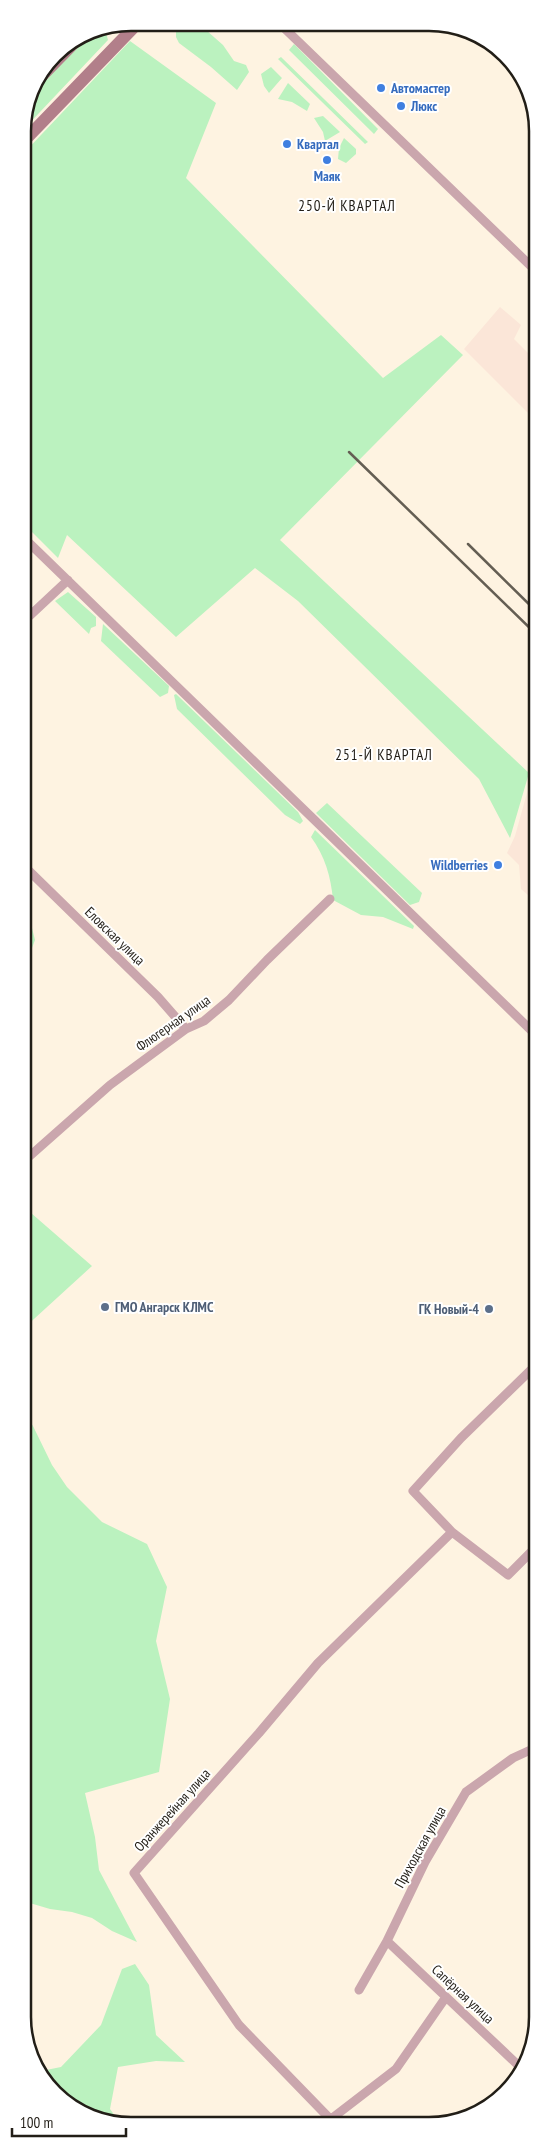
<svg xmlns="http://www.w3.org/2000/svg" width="560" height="2148" font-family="'PT Sans Narrow',sans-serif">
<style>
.industrial{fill:#fbe6d8}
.green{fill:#bbf2bf}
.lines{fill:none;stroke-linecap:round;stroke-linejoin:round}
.minor{stroke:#caa6ad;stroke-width:9}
.secondary{stroke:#b27f8a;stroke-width:12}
.rail{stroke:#645e53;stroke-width:2.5}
.shop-dot{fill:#3f7fe0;stroke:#fff;stroke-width:2}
.service-dot{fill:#5c6f8a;stroke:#fff;stroke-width:2}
.labels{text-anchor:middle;stroke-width:4;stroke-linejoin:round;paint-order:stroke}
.shop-label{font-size:14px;font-weight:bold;fill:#366cbe;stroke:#fff;text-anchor:start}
.street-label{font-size:14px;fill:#221e17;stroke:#fff}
.service-label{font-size:14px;font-weight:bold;fill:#4e5e75;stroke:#fff;text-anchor:start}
.neighbourhood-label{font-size:15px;letter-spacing:1px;fill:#221e17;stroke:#fff}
.rim{fill:none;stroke:#221e17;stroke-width:2.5}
</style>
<rect width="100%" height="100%" fill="#fef3e1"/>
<path class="industrial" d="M500,307L521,325L514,339L537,362V422L464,349Z
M537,761V903L521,889L519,865L507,853L515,836L532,775L530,768Z"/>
<path class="green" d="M176,23H198L223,45L234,61L246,65L249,72L237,90L211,67L179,43L176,37Z
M105,28L108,30L106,33L108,40L23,130L30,93L88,31Z
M130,41L216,103L186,178L383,378L441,335L463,355L280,540L529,773L510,838L479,779L298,601L255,568L176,637L67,535L58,558L23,523V154Z
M294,44L378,129L374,134L289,50Z
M281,57L368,142L365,144L278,59Z
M271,67L282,78L269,93L264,86L261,74Z
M288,83L310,104L307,111L292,102L278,99Z
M323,116L340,132L325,141L323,132L314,118Z
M344,138L356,149V154L346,163L338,159L339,148Z
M68,592L96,617V626L91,628L89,634L55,601Z
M103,624L169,686L168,693L160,697L101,641Z
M176,694L298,812L303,821L300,824L285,815L177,709L174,695Z
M327,803L422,893L419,902L410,905L316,813Z
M315,830L414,926L413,929L383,917L361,915L333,900C331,877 325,856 311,837Z
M23,892L35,940L29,956L23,955Z
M23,1206L92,1266L23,1329Z
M23,1411L33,1426L52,1465L67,1487L102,1522L147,1544L167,1587L156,1641L170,1699L159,1772L85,1793L95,1837L99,1870L137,1942L112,1931L92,1918L72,1912L50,1909L23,1901Z
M135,1964L149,1985L156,2035L185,2062L156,2061L118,2067L110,2109L120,2123H109L50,2089L41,2071L61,2067L101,2025L122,1969Z"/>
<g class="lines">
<path class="minor" d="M279,23L537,272
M23,537L537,1036
M23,622L68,580
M23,865L158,997L186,1029
M23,1162L110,1085L186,1029L204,1021L229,1000L267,960L330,899
M537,1364L461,1438L413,1491L452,1532L508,1575L537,1546
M387,1941L520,2067
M359,1990L387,1941L425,1862L466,1792L513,1758L537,1747
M331,2119L396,2069L446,1997
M335,2124L239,2025L134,1873L259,1733L318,1663L452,1532"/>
<path class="secondary" d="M33,85L80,37
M23,142L138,23"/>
<path class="rail" d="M349,452L537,635
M468,544L537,612"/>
</g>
<g class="shop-dot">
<circle cx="381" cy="88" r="5"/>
<circle cx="401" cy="106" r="5"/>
<circle cx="287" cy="144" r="5"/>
<circle cx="327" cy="160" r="5"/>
<circle cx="498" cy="865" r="5"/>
</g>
<g class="service-dot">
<circle cx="105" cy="1307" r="5"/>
<circle cx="489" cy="1309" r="5"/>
</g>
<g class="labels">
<g class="shop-label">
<text x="391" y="93">Автомастер</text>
<text x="411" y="111">Люкс</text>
<text x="297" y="149">Квартал</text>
<text x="327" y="181" text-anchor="middle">Маяк</text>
<text x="488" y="870" text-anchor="end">Wildberries</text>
</g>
<g class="street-label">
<text transform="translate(115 936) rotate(44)" y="5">Еловская улица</text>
<text transform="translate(173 1023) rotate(-35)" y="5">Флюгерная улица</text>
<text transform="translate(172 1810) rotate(-48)" y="5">Оранжерейная улица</text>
<text transform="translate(420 1847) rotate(-61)" y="5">Приходская улица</text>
<text transform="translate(463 1994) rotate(43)" y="5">Сапёрная улица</text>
</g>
<g class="service-label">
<text x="115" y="1312">ГМО Ангарск КЛМС</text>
<text x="479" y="1314" text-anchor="end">ГК Новый-4</text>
</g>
<g class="neighbourhood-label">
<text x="347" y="211">250-Й КВАРТАЛ</text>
<text x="384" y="760">251-Й КВАРТАЛ</text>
</g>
</g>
<path d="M0 0H560V2148H0ZM131 31H429A100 100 0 0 1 529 131V2017A100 100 0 0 1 429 2117H131A100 100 0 0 1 31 2017V131A100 100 0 0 1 131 31Z" fill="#fff" fill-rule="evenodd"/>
<path class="rim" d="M131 31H429A100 100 0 0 1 529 131V2017A100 100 0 0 1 429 2117H131A100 100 0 0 1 31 2017V131A100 100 0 0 1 131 31Z"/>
<path d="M12 2128v8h114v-8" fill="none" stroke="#221e17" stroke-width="2.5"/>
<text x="20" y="2128" font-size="15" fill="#221e17" stroke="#ffffff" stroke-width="4" paint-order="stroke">100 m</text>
</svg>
